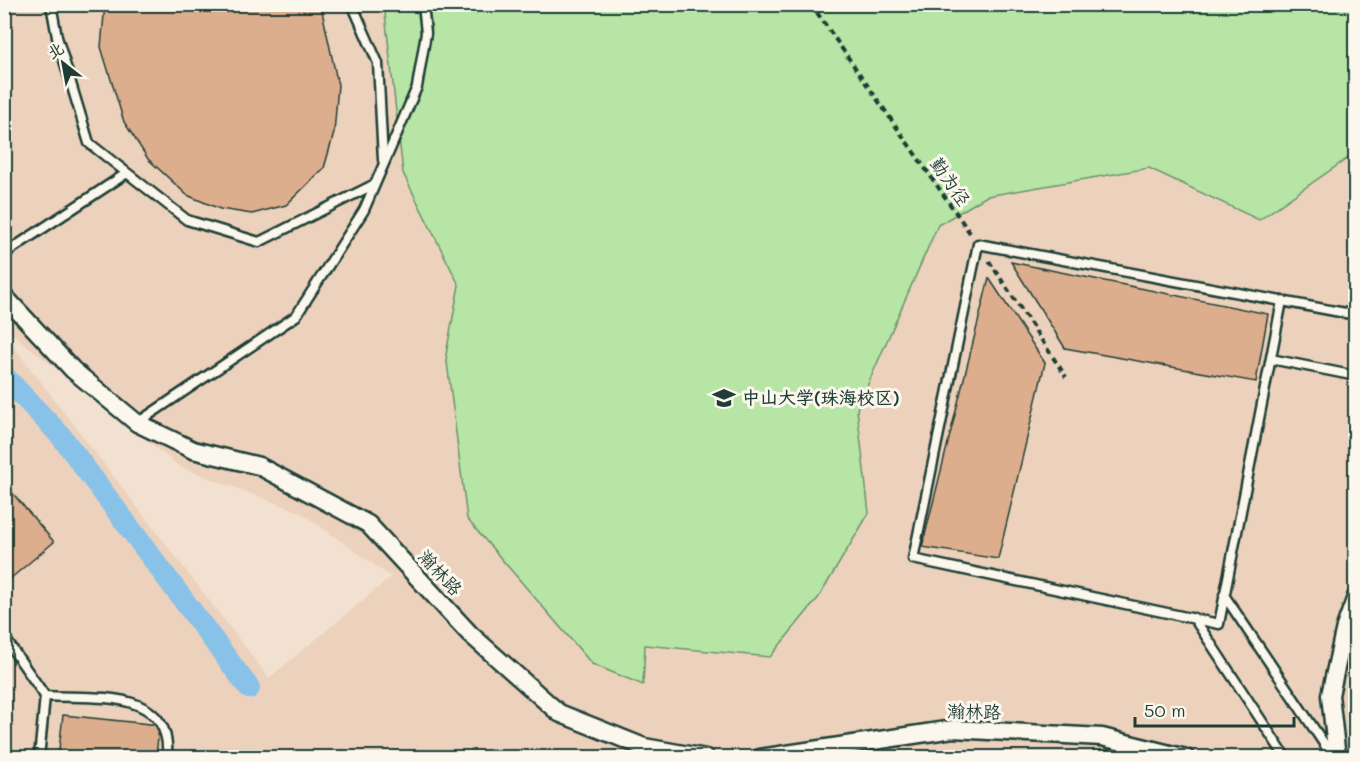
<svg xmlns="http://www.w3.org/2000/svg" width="1360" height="762" font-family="Mali,'LXGW WenKai TC',sans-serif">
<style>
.built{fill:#ecd2bc}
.green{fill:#b6e5a5;stroke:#6a916c;stroke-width:1.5}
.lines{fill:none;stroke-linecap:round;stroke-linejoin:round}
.canal{stroke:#89c2e8;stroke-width:22}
.building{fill:#ddae8e;stroke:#1f3d34;stroke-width:1.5}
.lane-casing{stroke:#1f3d34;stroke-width:13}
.street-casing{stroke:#1f3d34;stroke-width:21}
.path{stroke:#1f3d34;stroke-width:4;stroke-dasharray:6 4.5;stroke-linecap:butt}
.lane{stroke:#fbf7ec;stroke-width:8}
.street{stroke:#fbf7ec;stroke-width:16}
.labels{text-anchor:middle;stroke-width:6;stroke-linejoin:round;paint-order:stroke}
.street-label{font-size:18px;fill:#1f3d34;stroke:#fbf7ec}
.poi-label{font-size:18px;font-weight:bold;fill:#1f3d34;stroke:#fbf7ec;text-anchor:start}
</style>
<rect width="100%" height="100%" fill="#f2e1d0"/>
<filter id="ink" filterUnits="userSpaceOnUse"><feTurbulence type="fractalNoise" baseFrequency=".0167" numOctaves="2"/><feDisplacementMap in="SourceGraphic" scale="12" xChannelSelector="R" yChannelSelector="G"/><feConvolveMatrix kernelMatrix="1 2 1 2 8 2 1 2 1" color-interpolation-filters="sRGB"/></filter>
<g filter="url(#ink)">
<path class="built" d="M5,5H1355V757H5L4,334L269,678L391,577L300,512L180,467L5,328Z"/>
<path class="green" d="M384,5H1355V153L1259,220L1149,168L987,196L938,225L857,409L869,513L819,597L770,657L645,645L643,685L592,664L467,519L446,354L459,285L403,173Z"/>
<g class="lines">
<path class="canal" d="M4,376L61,436L249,688"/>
</g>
<path class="building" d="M105,4H317L322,11L338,85L334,133L324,168L286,205L252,214L220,209L187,195L148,159L124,122L101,47Z
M1011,262L1268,314L1256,382L1065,348Z
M1011,262L1268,314L1256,382L1065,348Z
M989,278L1045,363L998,559L922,547Z
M989,278L1045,363L998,559L922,547Z
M4,483L54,542L4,584Z
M63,715L159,725L156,758H58Z"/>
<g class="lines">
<g class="lane-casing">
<path id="lane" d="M51,4L57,37L89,143L187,220L259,242L375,184
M352,4L378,63L383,160
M4,254L127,173
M1282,301L1219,624L913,559L978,244L1356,315
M1271,359L1356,376
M137,423L296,316L364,210L417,87L426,33L423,4
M1224,595L1333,757
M1194,618L1286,758
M4,637L45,696C94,699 173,687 167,758
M39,758L45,696"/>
</g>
<g class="street-casing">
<path id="street" d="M4,296L73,370L137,423L193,450L259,466L368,524L470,634L559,713L644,747L706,758
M760,758L953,729L1102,737L1186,758
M1337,758L1330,695L1345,627L1356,597"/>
</g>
<path class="path" d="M811,4L970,233
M989,261L1066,377"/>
<use href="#lane" class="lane"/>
<use href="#street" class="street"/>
</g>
</g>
<defs>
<g id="university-bare" transform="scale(1.8)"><path d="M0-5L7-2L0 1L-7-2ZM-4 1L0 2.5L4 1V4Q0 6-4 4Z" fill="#1f3d34" stroke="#fbf7ec" stroke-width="2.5" paint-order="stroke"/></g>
</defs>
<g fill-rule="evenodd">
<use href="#university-bare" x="724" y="398"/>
</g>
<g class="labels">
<g class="street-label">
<text transform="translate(950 182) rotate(55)" y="6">勤为径</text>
<text transform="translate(440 573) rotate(47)" y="6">瀚林路</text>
<text transform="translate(974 712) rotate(1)" y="6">瀚林路</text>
</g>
<g class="poi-label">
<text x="742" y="404">中山大学(珠海校区)</text>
</g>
</g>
<rect width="1360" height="762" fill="none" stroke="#fbf7ec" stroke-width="24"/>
<rect x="12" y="12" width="1336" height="738" fill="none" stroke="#1f3d34" stroke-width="2" filter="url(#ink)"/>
<g transform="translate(63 63) rotate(329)" stroke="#fbf7ec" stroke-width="4.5" paint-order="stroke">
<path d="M0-4.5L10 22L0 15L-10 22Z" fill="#1f3d34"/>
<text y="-9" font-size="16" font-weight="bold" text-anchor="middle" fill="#1f3d34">北</text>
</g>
<path d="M1135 717v9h159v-9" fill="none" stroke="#1f3d34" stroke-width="3"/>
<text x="1144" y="717" font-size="18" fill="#1f3d34" stroke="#fbf7ec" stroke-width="4.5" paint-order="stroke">50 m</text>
</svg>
